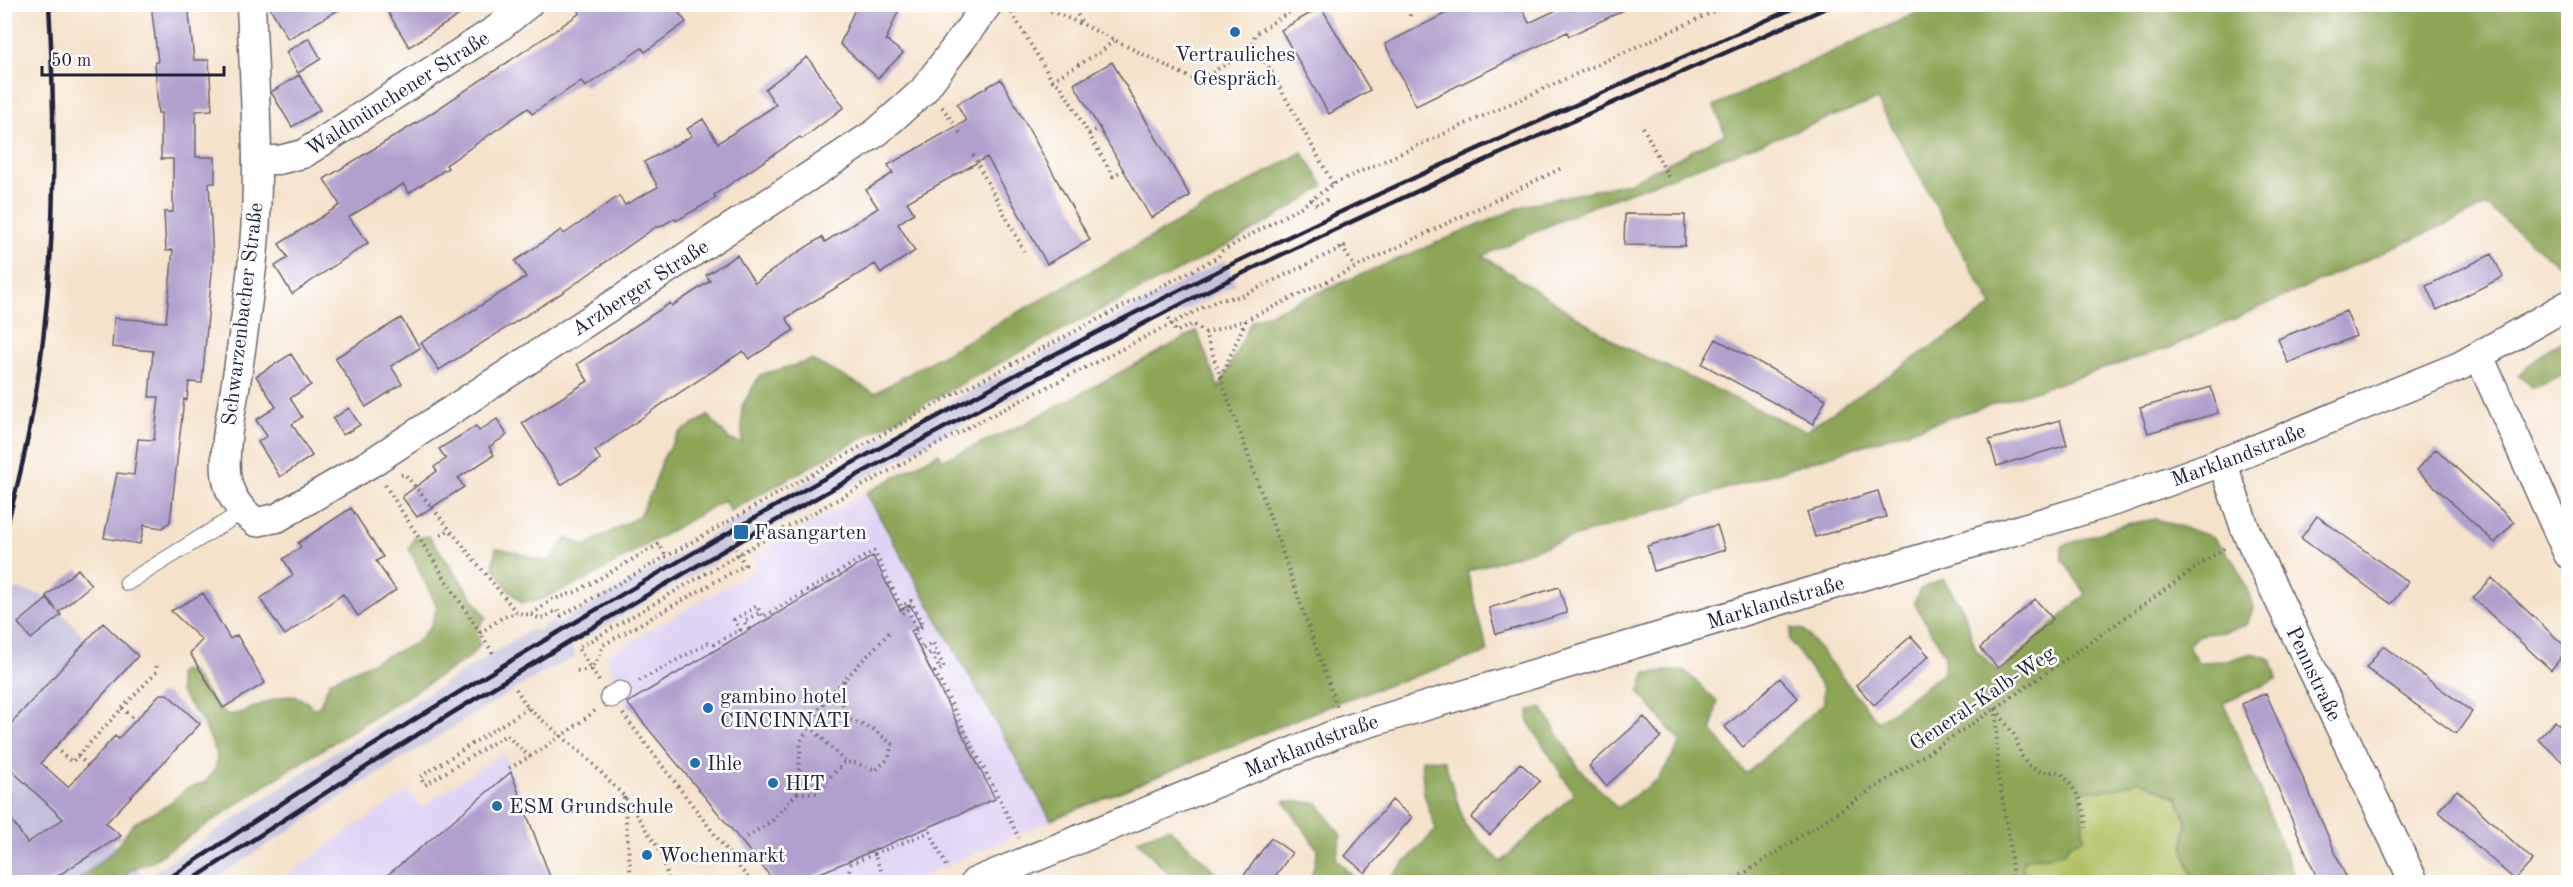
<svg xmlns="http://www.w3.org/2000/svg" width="2573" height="887" font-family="'Old Standard TT',serif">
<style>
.built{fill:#e0d4f4}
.industrial{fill:#c4c0db}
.green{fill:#b1bf61;stroke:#6a704e;stroke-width:1.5}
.forest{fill:#8ca657;stroke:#576449;stroke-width:1.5;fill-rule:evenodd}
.building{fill:#b1a0ce}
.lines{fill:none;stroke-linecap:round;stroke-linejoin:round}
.service-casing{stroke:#6c656d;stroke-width:17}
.pedestrian-casing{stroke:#6c656d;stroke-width:23}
.minor-casing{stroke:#6c656d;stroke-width:31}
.path{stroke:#6c656d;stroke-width:4;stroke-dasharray:1.5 4.5;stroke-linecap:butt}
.service{stroke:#fff;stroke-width:15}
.pedestrian{stroke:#fff;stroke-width:21}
.minor{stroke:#fff;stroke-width:28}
.rail{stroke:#22223b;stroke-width:4.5}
.poi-dot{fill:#1f6fb2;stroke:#fff;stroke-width:2}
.labels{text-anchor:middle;stroke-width:5;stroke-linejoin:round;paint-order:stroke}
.poi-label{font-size:21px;fill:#22223b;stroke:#fff;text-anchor:start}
.street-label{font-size:21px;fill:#22223b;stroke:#fff}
</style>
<rect width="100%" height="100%" fill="#fff"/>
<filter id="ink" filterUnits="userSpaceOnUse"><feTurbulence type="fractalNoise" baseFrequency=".0167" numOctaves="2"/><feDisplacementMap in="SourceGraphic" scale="12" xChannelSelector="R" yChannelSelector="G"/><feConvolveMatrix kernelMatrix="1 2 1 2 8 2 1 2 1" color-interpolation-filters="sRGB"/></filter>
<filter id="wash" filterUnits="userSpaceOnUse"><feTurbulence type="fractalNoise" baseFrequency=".008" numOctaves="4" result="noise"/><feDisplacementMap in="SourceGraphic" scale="24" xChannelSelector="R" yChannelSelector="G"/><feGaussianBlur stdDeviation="1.35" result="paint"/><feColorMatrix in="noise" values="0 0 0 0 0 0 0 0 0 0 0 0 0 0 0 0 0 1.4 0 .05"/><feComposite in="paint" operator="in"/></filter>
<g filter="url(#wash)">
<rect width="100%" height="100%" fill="#f4e2ca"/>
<path class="built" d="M866,493L1051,820L909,882H775L626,703L605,656L757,569L754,556Z
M503,752L552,882H277L352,828L409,791L422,807Z"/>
<path class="industrial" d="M1225,260L1236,284L960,425L765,533L571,646L576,657L540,674L353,789L210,882H138L141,879L134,882H5L4,619L16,589L46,596L87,640L103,623L138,656L41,763L121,836L112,842L145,878L333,753L530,630H539L554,620L557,624L734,522L948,403Z"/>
<path class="green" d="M2139,780L2177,797L2187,824L2183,846L2192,875V882H2024L2023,860L2064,853L2069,844L2084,839L2080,791L2115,789Z"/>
<path class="forest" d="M1936,4L2568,5V271L2567,272L2487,206L2169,348L1467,571L1488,652L1341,701L1051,820L866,493L939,453L943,460L1026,423L1197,331L1219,389L1251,321L1526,205L1631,182L1725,134L1714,106ZM1877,100L1992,306L1805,431L1622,346L1483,256L1583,210Z
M1302,152L1324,186C1249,239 1163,277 1081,320C963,382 847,446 730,511L724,500L584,581L536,601L522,603L508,589L493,565L496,548C516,549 530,561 550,561L567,538L585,546L638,517L652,491L663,458L679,433L708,416L730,440L742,443V406L760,375L812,360L875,393Z
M2568,338V372L2533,388L2519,375L2548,349Z
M2156,519L2213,537L2236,564L2254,606L2247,625L2222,632L2199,635L2187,646L2198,662L2226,661L2253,653L2271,659L2277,679L2224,703L2297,882H2192V875L2183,846L2187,824L2178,797L2139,780L2115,789L2080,791L2084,839L2069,844L2064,853L2023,860L2024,882H1386L1436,830L1424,794L1421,759L1444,760L1465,825L1501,862L1574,794L1528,721L1529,710L1542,708L1578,767L1617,808L1658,779L1681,743L1639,692L1646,673L1684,670L1717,702L1712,731L1746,774L1824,703L1823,688L1790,640L1791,628L1804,630L1878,722L1944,672L1945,654L1914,603L1920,589L1943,579L1963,609L1976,650L1999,672L2086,594L2062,559V546L2126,524Z
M429,536L486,617L476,631L480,644L470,657L275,779L151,862L130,870C121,887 94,883 76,882L113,851L134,823L168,805L186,789L206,782L216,768L217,754L202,721L180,692L178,675L183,670L191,672L216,705L228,715C257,714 287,678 313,708L319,707L330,681L416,643L431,626L437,607L409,549L414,538Z
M1284,801L1318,803L1341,836L1336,859L1358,882H1303L1312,874L1318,850Z
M1169,828L1221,877L1219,882H1176L1137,840Z"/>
<g id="blocks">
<path class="building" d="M151,4H188L194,60H209L212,110L196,111V157H215V183H209L213,260L202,383L189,382L187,400L184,399L170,522L162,528L144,525L140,544L104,538L117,473L134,475L138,439L154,440L159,397H149L153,351L112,347L114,318L166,322L173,250L166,251L164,212H173V159H161V113H158L155,62H158Z
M268,4H349L288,39Z
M383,4H477L409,47Z
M574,4H672L686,22L645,52L642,48L585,87L581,81L532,114L528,108L446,165L448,168L409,193L403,184L349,217L368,243L292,294L275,266L288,258L279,244L340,205L324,179L418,122L550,34L580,13Z
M857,4H901L886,40L903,53L878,78L840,44Z
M1464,4H1520L1529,23L1569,4H1637L1569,36L1567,32L1416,106L1385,44Z
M1321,7L1370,90L1329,114L1281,30Z
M309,38L321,59L298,73L286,52Z
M807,57L844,107L802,139L800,137L714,195L716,198L676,221L675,218L658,228L657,226L562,293L439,370L421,343L526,277L515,261L561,230L564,234L619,196L625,205L658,187L644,162L692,136L687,129L703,119L718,143L776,105L765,89Z
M1112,62L1190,196L1151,218L1074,84Z
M299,75L320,110L292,127L271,92Z
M1001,79L1090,240L1047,264L987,157L907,202L914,213L898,224L915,251L881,273L875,264L786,318L794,330L749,359L743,351L656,408L595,451L601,460L561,485L522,423L588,381L577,364L670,303L672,306L710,281L706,275L737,255L755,283L789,258L822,237L825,242L878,208L866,190L893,173L888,165L966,121L957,104Z
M1625,214L1685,215V246L1624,245Z
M2492,254L2503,277L2437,310L2426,286Z
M2346,311L2356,336L2288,363L2278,339Z
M401,318L420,348L391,366L402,384L366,407L335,358Z
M1716,339L1826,399L1813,424L1702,364Z
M291,354L311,385L290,398L302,417L292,424L312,456L280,477L258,442L267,436L256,420L276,407L256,376Z
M2211,387L2218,413L2148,433L2140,408Z
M349,408L360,425L343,435L333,419Z
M497,419L507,435L489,447L494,455L458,478L464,487L417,517L402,497L437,471L434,467L446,459L439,449L476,426L479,431Z
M2060,420L2067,445L1997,466L1989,440Z
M2436,449L2514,522L2495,543L2417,470Z
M1878,491L1886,517L1815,537L1807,512Z
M351,508L383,557L376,561L396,590L358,616L343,594L285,635L260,599L293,575L283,559L301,547L298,543Z
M2317,516L2408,582L2391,604L2301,538Z
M1717,525L1725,550L1654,571L1647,546Z
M873,556L900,610L910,605L921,626L911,631L995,799L799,882H775L627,703Z
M78,569L91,585L59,612L61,615L31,639L18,623L47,599L57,611L46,596Z
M2492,578L2568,649L2551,670L2473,598Z
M1559,587L1567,613L1496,634L1489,608Z
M203,593L230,639L237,635L265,683L223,708L190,653L202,640L171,611Z
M2035,599L2053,619L1998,668L1980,648Z
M103,623L138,656L41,763L68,787L115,736L118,739L160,694H167L200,724L106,823L121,836L48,882H4V808L27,843L63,819L4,763V731Z
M1911,636L1929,656L1874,705L1856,685Z
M2383,646L2472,712L2456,734L2366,668Z
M1780,678L1798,698L1743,747L1725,727Z
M2266,693L2299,769L2348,882H2319L2310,862L2242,704Z
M1644,717L1661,737L1606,786L1589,766Z
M2555,721L2568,734V767L2538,739Z
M1520,763L1540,781L1490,835L1471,818Z
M511,772L552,882H379L431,839Z
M2457,790L2533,860L2515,880L2438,811Z
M1392,800L1412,817L1365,873L1345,856Z
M1271,838L1292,853L1271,882H1239Z"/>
</g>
</g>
<g filter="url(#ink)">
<use href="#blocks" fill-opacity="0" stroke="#6c656d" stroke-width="1.5"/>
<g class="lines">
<g class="service-casing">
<path id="service" d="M127,583L242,512"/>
</g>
<g class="pedestrian-casing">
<path id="pedestrian" d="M611,697L620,692"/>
</g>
<g class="minor-casing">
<g id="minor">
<path id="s1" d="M251,4C254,85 261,166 254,247C250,292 243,337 236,383C231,413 224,443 226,473C228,494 239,510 256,522L277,518L371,463L877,132L923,91L988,4"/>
<path id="s2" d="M257,160H279L303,154L497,29L528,4"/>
<path d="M2479,356L2568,554"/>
<path id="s3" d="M2222,461L2246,531L2414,882"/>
<path id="s4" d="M975,882L1345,730L2118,500L2241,455L2460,366L2568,305"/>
</g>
</g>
<path class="path" d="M1034,4L1082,24L1197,81L1252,49
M1072,4L1082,24
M1012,13L1052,80L1061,86L1113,176L1124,169
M1410,16L1411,4
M1252,49L1267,64L1333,184
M1252,49L1255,34L1302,4
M1052,80L1102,51L1114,40
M942,107L962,136
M1643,127L1669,178
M1089,134L1101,127
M973,155L1024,251
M1312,199L1317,205L1328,199
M1342,247L1354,266
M1169,318L1176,332L1193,324L1205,333L1337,707
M1205,333L1246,320L1564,167
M1221,377L1246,320
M401,475L405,474L517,613L531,615L551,600L576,592L659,544L666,556
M385,485L493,653
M441,535L450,529
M902,613L908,610L917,629
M531,615L541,619L557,610L561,616L945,399L1218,257L1222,251L1304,205L1333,184L1731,4
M749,629L744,621L761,612
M480,633L503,617L517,613
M923,656L932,652L940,670
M577,671L591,669L598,659L603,645L745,565L736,549
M599,681L578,648L739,554L965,429L1218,300L1242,296L1349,244
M639,681L708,643L714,644L740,630L734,620L757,606L763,617L874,551L901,606L911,601L923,626L914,631L922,649L933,643L944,668L935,672L1019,838
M516,689L528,708L586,757L624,796L662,854L669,882
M122,708L135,720
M528,708L420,777L425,785L506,735L530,757
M1996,708L1998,775L2009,837L2013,882
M1996,709L2016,738L2021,755L2028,766L2041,772H2060C2076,789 2085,804 2086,828
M623,714L751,882
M810,726L845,762
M55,748L72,762L157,671L156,662
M78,756L88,766
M509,768C541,752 568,732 596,710
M797,793H817L824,788L826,781L845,762L856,763L876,770L889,758L892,744L874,730L851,720L841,701L844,680
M624,797L631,880L633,882
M747,837L773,820L797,793L801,741L825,700L889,633
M874,854L930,832L948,870
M846,882L851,864L874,854L886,882
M1731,882L1996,708L2227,546"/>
<use href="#service" class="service"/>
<use href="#pedestrian" class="pedestrian"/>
<use href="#minor" class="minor"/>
<path class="rail" d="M4,535C55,362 59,182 49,4
M163,882C223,843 282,802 343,764C631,583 927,415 1232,264C1420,172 1612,89 1803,4
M189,882C478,690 777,512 1086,353C1136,328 1186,301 1237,276C1434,181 1635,93 1835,4"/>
</g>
</g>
<g class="poi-dot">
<circle cx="1235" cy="32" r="6"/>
<rect x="733" y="524" width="16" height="16" rx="3"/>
<circle cx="708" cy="708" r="6"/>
<circle cx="695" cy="763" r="6"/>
<circle cx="773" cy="783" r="6"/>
<circle cx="497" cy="806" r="6"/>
<circle cx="647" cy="855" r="6"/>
</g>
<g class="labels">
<g class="poi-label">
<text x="1235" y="61" text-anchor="middle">Vertrauliches<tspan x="1235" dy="24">Gespräch</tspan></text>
<text x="754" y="539">Fasangarten</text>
<text x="720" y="703">gambino hotel<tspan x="720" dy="24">CINCINNATI</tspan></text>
<text x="707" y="770">Ihle</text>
<text x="785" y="790">HIT</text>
<text x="509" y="813">ESM Grundschule</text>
<text x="659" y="862">Wochenmarkt</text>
</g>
<g class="street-label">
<text dy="7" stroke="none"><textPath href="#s2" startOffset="159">Waldmünchener Straße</textPath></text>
<text dy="7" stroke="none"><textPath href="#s1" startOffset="982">Arzberger Straße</textPath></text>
<text transform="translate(242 314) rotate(-83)" y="7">Schwarzenbacher Straße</text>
<text dy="7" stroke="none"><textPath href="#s4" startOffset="1335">Marklandstraße</textPath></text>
<text dy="7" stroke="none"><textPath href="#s4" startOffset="849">Marklandstraße</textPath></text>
<text dy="7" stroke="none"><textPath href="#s3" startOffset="232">Pennstraße</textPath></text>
<text transform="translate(1982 698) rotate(-34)" y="7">General-Kalb-Weg</text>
<text dy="7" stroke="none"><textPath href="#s4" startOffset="363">Marklandstraße</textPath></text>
</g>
</g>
<rect width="2573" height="887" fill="none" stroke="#fff" stroke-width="24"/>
<path d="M42 66v9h182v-9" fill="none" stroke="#22223b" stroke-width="3"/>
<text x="51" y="66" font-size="18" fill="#22223b" stroke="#ffffff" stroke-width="4.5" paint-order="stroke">50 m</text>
</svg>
